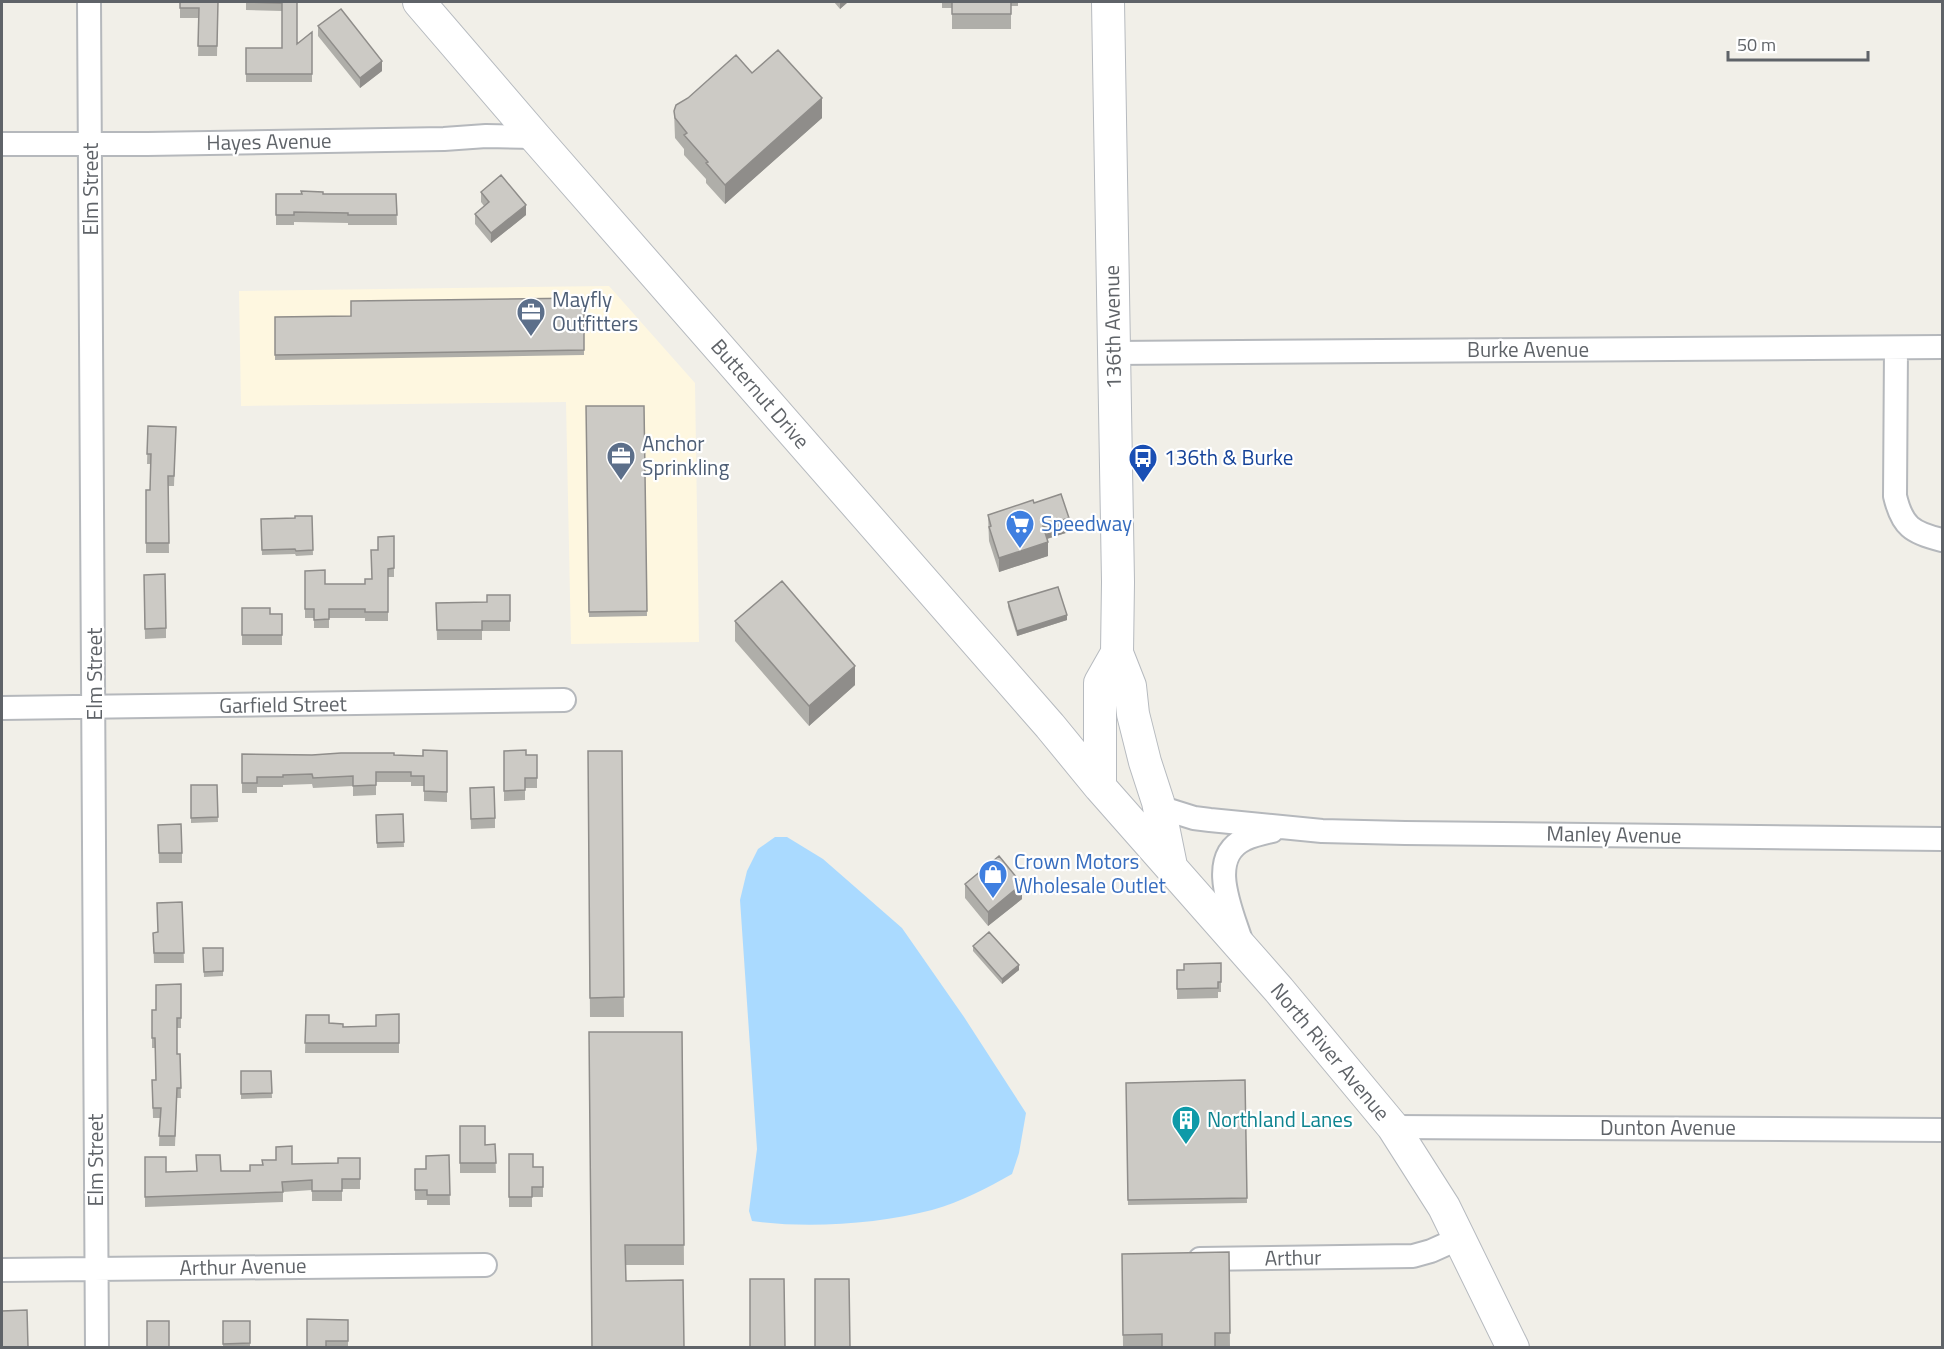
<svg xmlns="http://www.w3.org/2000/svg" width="1944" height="1349" font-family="'Titillium Web',sans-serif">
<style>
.commercial{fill:#fef7e0}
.water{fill:#aadaff}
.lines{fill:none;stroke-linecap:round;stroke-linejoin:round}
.street-casing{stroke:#b5b8bc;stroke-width:26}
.secondary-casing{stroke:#b6babf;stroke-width:34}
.street{stroke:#fff;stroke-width:22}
.secondary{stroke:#fff;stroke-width:32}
.wall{fill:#afaea9}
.shaded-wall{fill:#8f8d8a}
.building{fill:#cccac5;stroke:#8f8d8a;stroke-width:1.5}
.labels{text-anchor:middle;stroke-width:4.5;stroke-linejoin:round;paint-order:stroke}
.street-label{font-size:21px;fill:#5f6368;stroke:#fff}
.service-label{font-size:21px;fill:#4e5e75;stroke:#fff;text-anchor:start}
.transit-label{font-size:21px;fill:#164399;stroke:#fff;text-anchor:start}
.shop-label{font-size:21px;fill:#366cbe;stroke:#fff;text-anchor:start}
.culture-label{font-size:21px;fill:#0d838f;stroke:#fff;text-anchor:start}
</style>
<rect width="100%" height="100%" fill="#f1efe8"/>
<path class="commercial" d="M609,286L695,383L699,642L571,644L566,402L241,406L239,291Z"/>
<path class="water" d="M775,837H787L823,859L902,928L964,1017L1026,1113L1019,1153L1012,1174C987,1188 961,1202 932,1210C879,1224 807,1229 752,1221L749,1211L757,1149L740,900L747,871L758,849Z"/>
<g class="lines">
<g class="street-casing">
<path id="street" d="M89,2L97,1348
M2,144H147L444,139L486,136L535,137
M1896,348L1895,496C1902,526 1912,533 1942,540
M1114,353L1942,347
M2,708L564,700
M1159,807L1194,818L1210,820L1322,831L1405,833L1942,839
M1242,944C1233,913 1205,858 1245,839C1254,835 1263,833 1272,831
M1393,1127L1942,1130
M1200,1259L1413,1256L1431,1251L1460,1238
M2,1270L485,1265"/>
</g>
<g class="secondary-casing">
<path id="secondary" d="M419,2L535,137L1050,726L1100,787L1279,990L1393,1127L1444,1207L1513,1348
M1108,2L1118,582L1117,653L1130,686L1133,714L1145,762L1158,802L1171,866
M1100,787V683L1117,653"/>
</g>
<use href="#street" class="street"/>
<use href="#secondary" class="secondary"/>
</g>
<path class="wall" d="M180,2H218L217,56H198L199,18H180Z
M246,2H297V44L312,32V82H246V48H282V11L246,10Z
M834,2H848L840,9Z
M942,2H1018V6H1011V29H952V8H942Z
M318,26L382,71L360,88L318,36Z
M752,73L822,118L725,204L706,183V179L684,155V149L675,138L674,111Z
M301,191L323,194H396L397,225H348V223L294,222V225H276V194H301Z
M481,192L526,215L491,243L475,224V214L484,206L481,202Z
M584,298V355L275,360V317L351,316Z
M586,406H644L647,616L589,617Z
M148,426L176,427L174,486H168L169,553H146V490H150L151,464H147Z
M1034,503L1069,532L1047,539L1048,556L999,572L989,541L988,515Z
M312,516L313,555L296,556L295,554L262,555L261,519L295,518Z
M394,536V577H388V621H365V618H329V628H314V618H305V571L325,584H365L372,579L378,550Z
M144,575L166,628V638L145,639Z
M510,595V631H482V640H437L436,603L487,602Z
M1008,602L1067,620L1017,636L1008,607Z
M242,608L270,614H282V645H242Z
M735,621L855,685L809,726L735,641Z
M447,751V802L424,801V786H411V782H376V795L353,796V786L313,788L312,784L283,785V787H257V793H242V754L423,756Z
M504,751L526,755H537V788H525V800L504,801Z
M588,751H622L624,1017H590Z
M191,785H217L218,822L191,823Z
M470,798L495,818V828L471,829Z
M403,814L404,847L377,848L376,815Z
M158,825L182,853V863H159Z
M965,884L1022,899L988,926L965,898Z
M182,902L184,963H154L153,933L158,932Z
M973,946L1019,970L1002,984L973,951Z
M203,948H223V976L204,977Z
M1221,963V992H1218V998L1177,999V970H1184Z
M181,984V1028H177V1054H180L181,1098H177L175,1146H159L160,1118H153L152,1080H156L155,1048H152V1010H156Z
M399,1014V1053H305L306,1015L329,1023L343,1027L376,1026Z
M682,1032L684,1265H625L626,1281L592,1347Z
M241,1071H271L272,1098L241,1099Z
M1245,1080L1247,1203L1128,1205L1126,1083Z
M460,1126L485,1145L495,1144L496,1173H460Z
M509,1154L533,1167H543V1197H532V1207H509Z
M449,1155L450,1205H427V1200H415V1169H426Z
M145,1157L166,1172L250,1171L292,1164L338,1163L360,1158V1189H342V1201H312V1190L283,1192V1202L145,1207Z
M1229,1252L1230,1347H1123L1122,1254Z
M348,1320V1347H307Z
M223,1321H250V1347H223Z"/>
<path class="shaded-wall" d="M840,2H848L840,9Z
M382,61V71L360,88V78Z
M822,98V118L725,204V185Z
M526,205V215L491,243V233Z
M1069,518V532L1043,540V526Z
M1048,542V556L999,572V558Z
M1067,615V620L1017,636V631Z
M855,666V685L809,726V706Z
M1022,884V899L988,926V912Z
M1019,965V970L1002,984V979Z"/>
<path class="building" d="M180,2H218L217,46H198L199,8H180Z
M246,2H297V44L312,32V74H246V48H282V3Z
M952,2H1011V14H952Z
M341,9L382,61L360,78L318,26Z
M778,50L822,98L725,185L706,163L708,162L684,135L687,133L675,118L674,111L676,105L688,98L736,55L752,73Z
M501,175L526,205L491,233L475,214L489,202L481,192Z
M301,191L323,192V194H396L397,215H348V213L294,212V215H276V194H302Z
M584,298V350L275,355V317L351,316V301Z
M586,406H644L647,611L589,612Z
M148,426L176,427L174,476H168L169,543H146V490H150L151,454H147Z
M1061,494L1069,518L1043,526L1048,542L999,558L989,527L991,526L988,515L1033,500L1034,503Z
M295,516H312L313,550L296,551L295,549L262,550L261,519L295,518Z
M394,536V568L388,569V612H365V609H329V619L314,620V609H305V571L325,570V584H365V579H372L371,550H378V537Z
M165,574L166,628L145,629L144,575Z
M782,581L855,666L809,706L735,621Z
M1058,587L1067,615L1017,631L1008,602Z
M487,595H510V621H482V630H437L436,603L487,602Z
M242,608H270V614H282V635H242Z
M423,750L447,751V792L424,791V776H411V772H376V785L353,786V776L313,778L312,774L283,775V777H257V783H242V754L312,755L341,753H394V755L423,756Z
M526,750V755H537V778H525V790L504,791V751Z
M588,751H622L624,997L590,998Z
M191,785H217L218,817L191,818Z
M494,787L495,818L471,819L470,788Z
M403,814L404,842L377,843L376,815Z
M181,824L182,853H159L158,825Z
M999,856L1022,884L988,912L965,884Z
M182,902L184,953H154L153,933L158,932L157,903Z
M989,932L1019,965L1002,979L973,946Z
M203,948H223V971L204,972Z
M1221,963V982H1218V988L1177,989V970H1184V964Z
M181,984V1018H177V1054H180L181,1088H177L175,1136H159L161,1108H153L152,1080H156L155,1038H152V1010H156V985Z
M399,1014V1043H305L306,1015H329V1023L343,1024V1027L376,1026V1015Z
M589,1032H682L684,1245H625L626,1281L683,1280L684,1347H592Z
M241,1071H271L272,1093L241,1094Z
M1245,1080L1247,1198L1128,1200L1126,1083Z
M460,1126H485V1145L495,1144L496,1163H460Z
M292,1146V1164L338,1163V1158H360V1179H342V1191H312V1180L282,1182L283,1192L145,1197V1157H166V1172L197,1171L196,1155H220L221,1171H250V1165H263L262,1160H276V1147Z
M509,1154H533V1167H543V1187H532V1197H509Z
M449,1155L450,1195H427V1190H415V1169H426V1156Z
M1229,1252L1230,1333H1215V1347H1162V1334L1123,1335L1122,1254Z
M750,1279H784L785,1347H750Z
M815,1279H849L850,1347H815Z
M27,1310L28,1347H2V1311Z
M307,1319L348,1320V1341H326V1347H307Z
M147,1321H169V1347H147Z
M223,1321H250V1343L223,1344Z"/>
<defs>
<g id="office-pin" transform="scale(1.5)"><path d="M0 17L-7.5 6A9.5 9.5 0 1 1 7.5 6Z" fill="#5c6f8a" stroke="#fff"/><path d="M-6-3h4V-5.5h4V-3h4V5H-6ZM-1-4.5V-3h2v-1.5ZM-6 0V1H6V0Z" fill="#fff"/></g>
<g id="bus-pin" transform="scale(1.5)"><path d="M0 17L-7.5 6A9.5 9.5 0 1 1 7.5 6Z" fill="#1a4fb4" stroke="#fff"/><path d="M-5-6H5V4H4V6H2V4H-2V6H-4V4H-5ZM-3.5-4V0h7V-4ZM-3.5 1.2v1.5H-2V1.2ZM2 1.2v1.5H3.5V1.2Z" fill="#fff"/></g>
<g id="supermarket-pin" transform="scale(1.5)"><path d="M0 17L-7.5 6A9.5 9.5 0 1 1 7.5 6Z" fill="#3f7fe0" stroke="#fff"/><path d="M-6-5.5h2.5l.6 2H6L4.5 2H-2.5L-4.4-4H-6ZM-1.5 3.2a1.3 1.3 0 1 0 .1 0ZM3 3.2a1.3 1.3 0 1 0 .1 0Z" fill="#fff"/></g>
<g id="shop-pin" transform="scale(1.5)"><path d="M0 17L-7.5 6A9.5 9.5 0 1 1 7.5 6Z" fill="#3f7fe0" stroke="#fff"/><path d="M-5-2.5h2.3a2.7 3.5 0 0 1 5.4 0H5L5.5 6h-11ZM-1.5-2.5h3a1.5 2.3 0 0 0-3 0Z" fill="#fff"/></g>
<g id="building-pin" transform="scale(1.5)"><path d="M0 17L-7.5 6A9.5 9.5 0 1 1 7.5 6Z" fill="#0f9aa8" stroke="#fff"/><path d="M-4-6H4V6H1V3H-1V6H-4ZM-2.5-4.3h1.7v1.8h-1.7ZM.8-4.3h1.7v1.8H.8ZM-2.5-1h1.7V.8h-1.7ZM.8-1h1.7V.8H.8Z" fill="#fff"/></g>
</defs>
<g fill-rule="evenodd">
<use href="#office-pin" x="531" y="312"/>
<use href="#office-pin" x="621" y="456"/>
<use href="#bus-pin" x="1143" y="458"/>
<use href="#supermarket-pin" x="1020" y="524"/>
<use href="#shop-pin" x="993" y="874"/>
<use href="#building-pin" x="1186" y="1120"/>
</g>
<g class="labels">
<g class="street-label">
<text transform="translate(269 142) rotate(-1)" y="7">Hayes Avenue</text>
<text transform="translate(91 189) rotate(-90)" y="7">Elm Street</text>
<text transform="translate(1113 327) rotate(-91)" y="7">136th Avenue</text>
<text x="1528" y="357">Burke Avenue</text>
<text transform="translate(760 394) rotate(49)" y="7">Butternut Drive</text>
<text transform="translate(95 674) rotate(-90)" y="7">Elm Street</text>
<text transform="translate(283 705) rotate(-1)" y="7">Garfield Street</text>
<text transform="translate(1614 835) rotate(1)" y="7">Manley Avenue</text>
<text transform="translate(1330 1052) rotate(50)" y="7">North River Avenue</text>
<text x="1668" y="1135">Dunton Avenue</text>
<text transform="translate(96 1160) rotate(-90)" y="7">Elm Street</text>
<text transform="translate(1293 1258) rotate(-1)" y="7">Arthur</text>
<text transform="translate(243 1267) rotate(-1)" y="7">Arthur Avenue</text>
</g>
<g class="service-label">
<text x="552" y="307">Mayfly<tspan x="552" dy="24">Outfitters</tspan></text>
<text x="642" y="451">Anchor<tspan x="642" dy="24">Sprinkling</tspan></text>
</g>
<g class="transit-label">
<text x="1164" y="465">136th &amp; Burke</text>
</g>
<g class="shop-label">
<text x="1041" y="531">Speedway</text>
<text x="1014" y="869">Crown Motors<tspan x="1014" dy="24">Wholesale Outlet</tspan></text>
</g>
<g class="culture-label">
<text x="1207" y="1127">Northland Lanes</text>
</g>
</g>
<rect width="1944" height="1349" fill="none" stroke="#5f6368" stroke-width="6"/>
<path d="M1728 51v9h140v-9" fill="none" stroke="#5f6368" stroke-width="3"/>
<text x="1737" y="51" font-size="18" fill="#5f6368" stroke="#ffffff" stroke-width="4.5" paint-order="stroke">50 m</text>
</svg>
